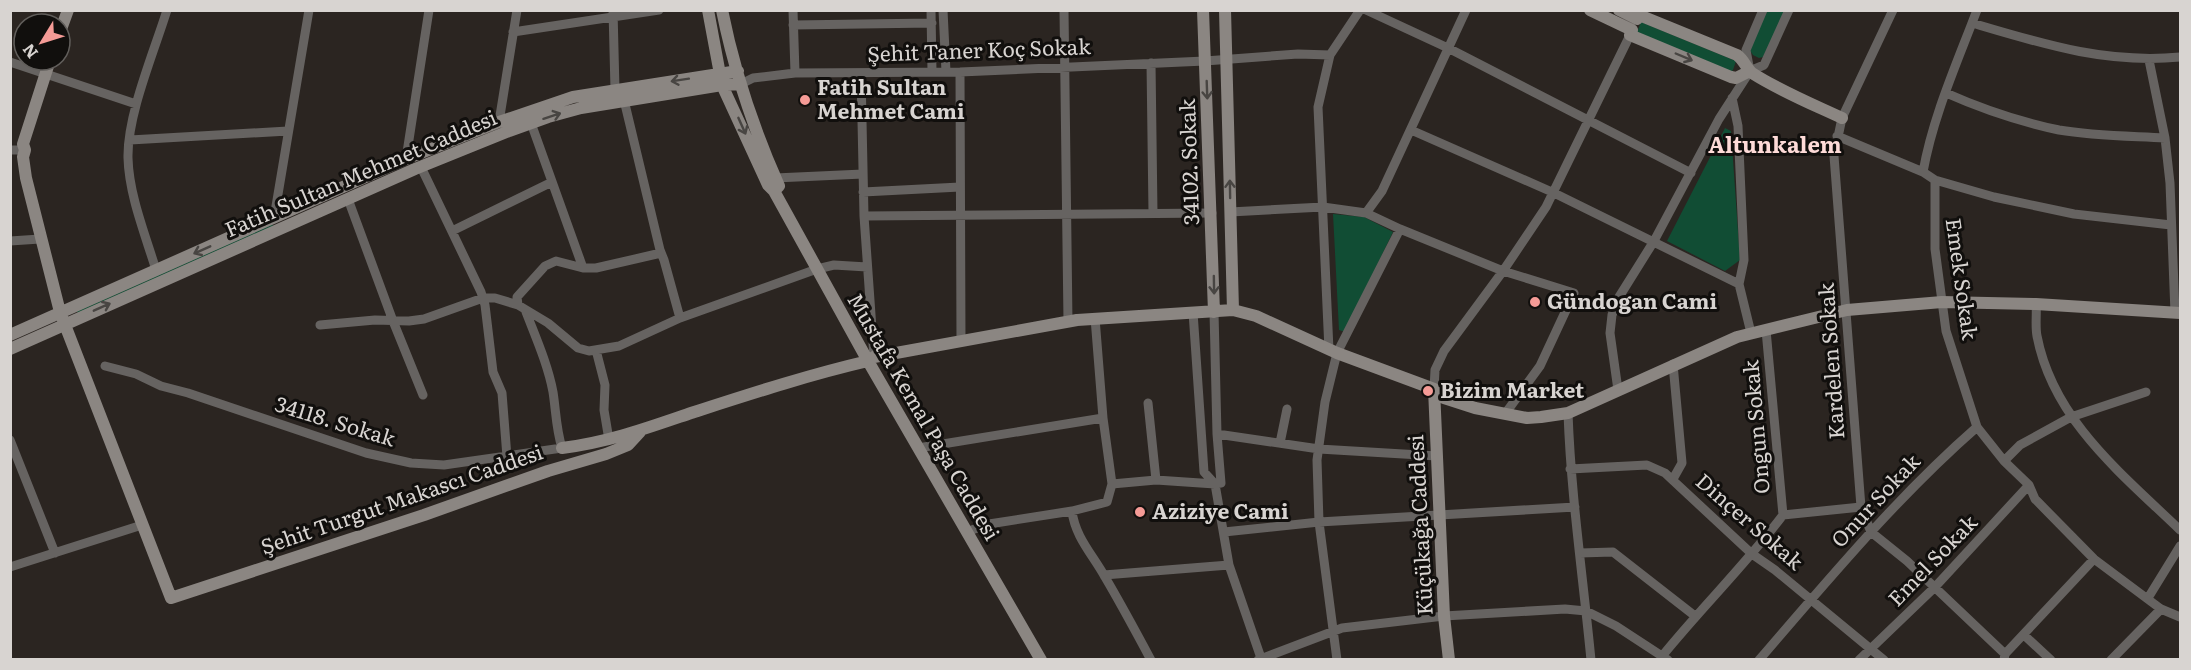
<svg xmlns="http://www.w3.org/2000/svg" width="2191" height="670" font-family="Literata,serif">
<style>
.green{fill:#114d34}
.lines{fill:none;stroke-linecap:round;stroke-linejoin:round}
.street{stroke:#666361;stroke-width:9}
.secondary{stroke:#8b8682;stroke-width:12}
.oneway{stroke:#484542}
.poi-dot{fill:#f59b96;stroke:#110f0d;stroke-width:2}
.labels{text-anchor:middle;stroke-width:6;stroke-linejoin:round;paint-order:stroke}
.street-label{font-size:21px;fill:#d8d4d1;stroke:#110f0d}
.poi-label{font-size:21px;font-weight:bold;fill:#d8d4d1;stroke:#110f0d;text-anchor:start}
.neighbourhood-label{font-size:22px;font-weight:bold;fill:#fedbd8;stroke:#110f0d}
</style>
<rect width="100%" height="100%" fill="#2b2521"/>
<path class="green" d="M1767,11H1786L1763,57L1759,58L1753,55L1749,49Z
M1641,22L1736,61L1733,70L1731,72L1637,32Z
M1725,128L1731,131L1740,260L1725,271L1667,241Z
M1333,214L1364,217L1393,232L1345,332L1339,330Z
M271,224L273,225L272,227L78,314L77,311Z"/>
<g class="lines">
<path class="street" d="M613,10L615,90
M793,10L795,73
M931,10L932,72
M943,10L946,72
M1064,10L1068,322
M1366,10L1448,48L1691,173
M1893,10L1842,118L1834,156L1861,507L1871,532L1907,561L2005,654L2004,660
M1977,10C1957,63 1933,116 1923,172L1935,180V249L1946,331L1977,427L2004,461L2029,485L2035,499L2094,559L2161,609L2180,617
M1972,23C2043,44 2105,64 2180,57
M793,25L932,23
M513,32L659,10
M2149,60L2165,138L2170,183L2175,313
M10,62L136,104
M1151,63L1153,213
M1749,66L1746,50L1763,10
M960,72L961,341
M861,73L864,216L874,357
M741,84L753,78L795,73L960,72L1205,61L1298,54L1330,55
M1946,93C1982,109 2021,122 2059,130C2094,136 2130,136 2165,138
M1732,98L1738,126L1744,260L1739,284L1751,333
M624,100L660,250L664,260L680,318
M499,122L517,10
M531,123L583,268H596L661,253
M1411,130L1552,192L1739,284
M1837,136L1923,172
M130,140L288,131
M10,150H25
M406,159L429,10
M421,167L481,292L485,305L493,372L502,393L507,457
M775,178L863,174
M1935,180L1994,197L2074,214L2171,225
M863,192L960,187
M348,199L393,321L423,395
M1230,212L1323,207L1366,213L1400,229L1503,271L1574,293L1540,366L1505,414
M1366,213L1382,191L1466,10
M864,216L1212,213
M274,218L309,10
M452,231L552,182
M10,241L40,239
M583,268L556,261L545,266L517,297L518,305L548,323L578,348L589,351L619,346L680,318L817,269L834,265L867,267
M156,270C145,234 129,195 128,158C127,115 154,52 167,10
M2036,304C2037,314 2035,326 2037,336C2053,420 2122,474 2180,530
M1193,312L1204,472L1215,484
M1214,312L1217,434L1221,483L1215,484L1229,565L1261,658
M1095,318L1103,418L1112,484L1107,502L1072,511C1075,537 1093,555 1105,577C1121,604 1136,632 1151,660
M320,325L375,320L409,321L424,319L483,298H495L518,305
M596,350L605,385L604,410L609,440
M1329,350L1318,107L1330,55L1360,10
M105,366L136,374L161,386L188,393L366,453L411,463L444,465L562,448C556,429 556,411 553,392C548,365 536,338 526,312
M1434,389L1435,370L1444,351L1503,271L1546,207L1632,31
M1618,390L1610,333L1612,315L1619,297L1654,241L1719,119L1750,71L1764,65L1789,10
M1148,403L1156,480
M1568,413C1571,496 1583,577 1591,660
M1217,434L1319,449L1437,456
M10,440L55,553
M1280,443L1287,409
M918,448L1103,418
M2004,461L2020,445L2071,417L2146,392
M1570,469L1647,465L1665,473L1752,554L1775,570L1884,660
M1673,479L1682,463L1673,364
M1112,484L1156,480L1215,484
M1783,515L1861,507
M966,532L989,524L1072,511
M1224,532L1319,522L1575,507
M1580,553L1613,552L1695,616
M10,567L142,525
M1104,575L1229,565
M2148,598L2180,546
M2024,635L2051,660
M2005,654L2094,559
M1663,655C1702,607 1746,564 1783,515L1766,330
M1258,660L1342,628L1444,616L1565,609L1586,611L1616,626L1668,660
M1337,660L1319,522L1317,460L1325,402L1337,353L1400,229
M1759,660C1829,579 1897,497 1977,427
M1859,660L1935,587L2029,485
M2111,660L2161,609"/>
<path class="secondary" d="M708,10L722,85L768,185L774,191L868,361L1041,660
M722,10C734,70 754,130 779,186L774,191
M1203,10L1214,312
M1225,10L1233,310
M1590,10L1632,30
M1619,10L1637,19
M1639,15L1737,55C1744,60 1746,68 1752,73C1780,91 1812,104 1842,118
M60,32L68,10
M1630,35L1731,77L1736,78L1750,71
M50,60L23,144L25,150L23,157L26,178L60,312L171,598L424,515L548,471L606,454L628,445L640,432
M10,335L406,159L499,122L573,97L738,71
M10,349L415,169L509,131L548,117L581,108L722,85L741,84
M1434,389L1444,616L1449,660
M562,448C609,442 647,428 691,413C750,394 808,375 868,361L874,357L1077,320L1233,310L1256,316L1337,353L1434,389L1444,398L1475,408L1527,418L1541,417L1568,413L1737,337L1847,310L1942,302L2036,304L2180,313"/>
</g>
<defs><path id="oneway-shaft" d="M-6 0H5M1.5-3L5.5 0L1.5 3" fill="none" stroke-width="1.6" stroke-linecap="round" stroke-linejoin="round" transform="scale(1.5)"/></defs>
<g class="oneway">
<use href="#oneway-shaft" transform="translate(1684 57) rotate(23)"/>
<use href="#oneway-shaft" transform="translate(680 80) rotate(171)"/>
<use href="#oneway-shaft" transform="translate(1207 90) rotate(88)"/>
<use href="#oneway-shaft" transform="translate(552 116) rotate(-18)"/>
<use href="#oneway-shaft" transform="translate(742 126) rotate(66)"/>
<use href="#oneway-shaft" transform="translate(1230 189) rotate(-91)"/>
<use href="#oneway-shaft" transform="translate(202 250) rotate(156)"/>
<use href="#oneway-shaft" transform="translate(1214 285) rotate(89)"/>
<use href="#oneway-shaft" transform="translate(102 307) rotate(-24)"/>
</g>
<g class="poi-dot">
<circle cx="805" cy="100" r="6"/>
<circle cx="1535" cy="302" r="6"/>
<circle cx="1428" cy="391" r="6"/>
<circle cx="1140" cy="512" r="6"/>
</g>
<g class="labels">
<g class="street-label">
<text transform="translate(979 51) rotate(-2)" y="7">Şehit Taner Koç Sokak</text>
<text transform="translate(1190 162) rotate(-92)" y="7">34102. Sokak</text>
<text transform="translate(361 174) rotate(-23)" y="7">Fatih Sultan Mehmet Caddesi</text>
<text transform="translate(1961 279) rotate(82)" y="7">Emek Sokak</text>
<text transform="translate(1832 361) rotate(-94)" y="7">Kardelen Sokak</text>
<text transform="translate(923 417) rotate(60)" y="7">Mustafa Kemal Paşa Caddesi</text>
<text transform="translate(335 422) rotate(17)" y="7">34118. Sokak</text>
<text transform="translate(1757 427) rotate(-95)" y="7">Ongun Sokak</text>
<text transform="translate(402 500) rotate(-19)" y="7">Şehit Turgut Makascı Caddesi</text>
<text transform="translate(1876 501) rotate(-47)" y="7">Onur Sokak</text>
<text transform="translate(1749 522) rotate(41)" y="7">Dinçer Sokak</text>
<text transform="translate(1421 525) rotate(-93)" y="7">Küçükağa Caddesi</text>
<text transform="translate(1933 561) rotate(-46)" y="7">Emel Sokak</text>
</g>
<g class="poi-label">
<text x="817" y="95">Fatih Sultan<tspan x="817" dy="24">Mehmet Cami</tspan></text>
<text x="1547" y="309">Gündogan Cami</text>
<text x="1440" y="398">Bizim Market</text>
<text x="1152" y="519">Aziziye Cami</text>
</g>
<g class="neighbourhood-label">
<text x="1775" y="153">Altunkalem</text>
</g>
</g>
<rect width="2191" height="670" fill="none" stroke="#d8d4d1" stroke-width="24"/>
<g transform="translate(42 42) rotate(232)"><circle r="28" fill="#110f0d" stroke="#615e5b" stroke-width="1.5"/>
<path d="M0-4.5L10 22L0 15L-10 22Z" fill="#f59b96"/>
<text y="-9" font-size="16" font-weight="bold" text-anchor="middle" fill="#d8d4d1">N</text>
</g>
</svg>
